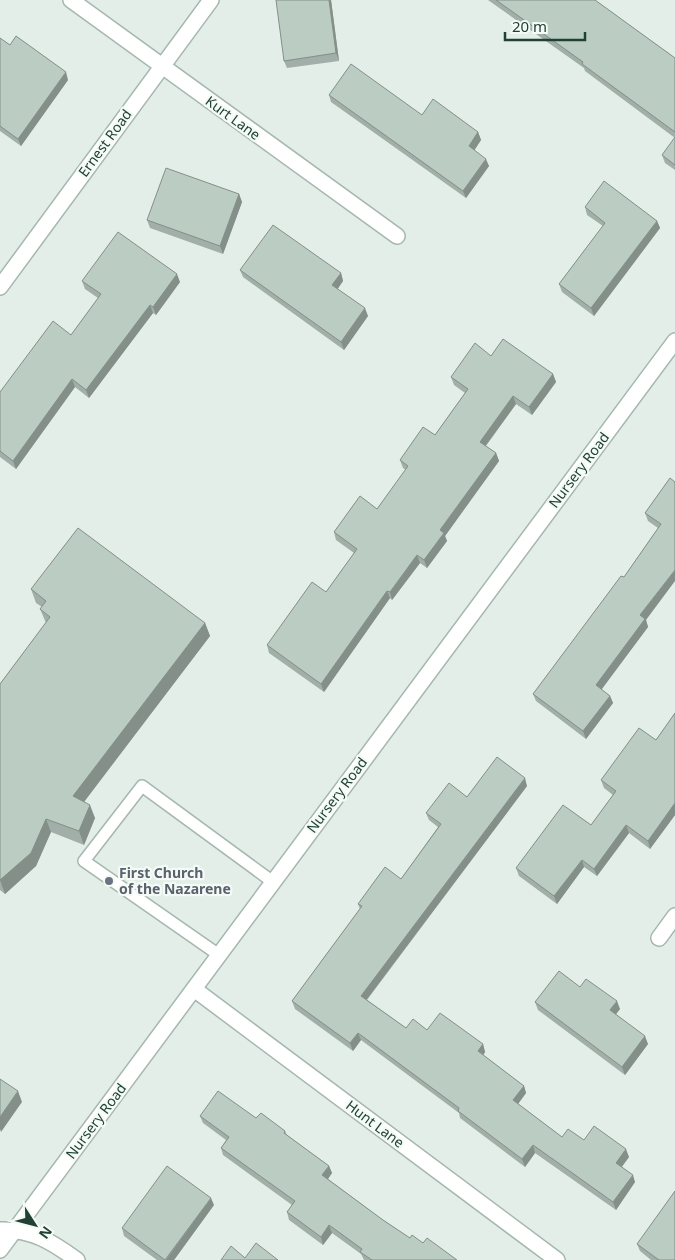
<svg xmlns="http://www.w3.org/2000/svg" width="675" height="1260" font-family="'Noto Sans',sans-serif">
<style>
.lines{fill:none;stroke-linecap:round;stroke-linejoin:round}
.service-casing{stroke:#a5b7af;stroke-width:14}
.minor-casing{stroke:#a5b7af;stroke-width:18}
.tertiary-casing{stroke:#a5b7af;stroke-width:18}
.service{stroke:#fff;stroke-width:11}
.minor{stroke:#fff;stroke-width:15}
.tertiary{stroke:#fff;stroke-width:15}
.wall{fill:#a1afa8}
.shaded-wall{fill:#838f88}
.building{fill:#bbccc3;stroke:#838f88}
.worship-dot{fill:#6b7280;stroke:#f4faf6;stroke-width:2}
.labels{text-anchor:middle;stroke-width:4.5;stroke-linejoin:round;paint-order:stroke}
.street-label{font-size:14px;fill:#214135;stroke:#f4faf6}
.worship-label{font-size:14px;font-weight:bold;fill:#5b616d;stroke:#f4faf6;text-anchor:start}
</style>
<rect width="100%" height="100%" fill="#e3eee8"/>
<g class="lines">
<g class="service-casing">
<path id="service" d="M219,955L84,861L142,786L273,882"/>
</g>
<g class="minor-casing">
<path id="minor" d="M71,0L397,236
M0,287L211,0
M659,938L675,916
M194,989L557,1260
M0,1230C32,1229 52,1242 77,1260"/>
</g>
<g class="tertiary-casing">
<path id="tertiary" d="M0,1250L675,341"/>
</g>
<use href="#service" class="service"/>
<use href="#minor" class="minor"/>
<use href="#tertiary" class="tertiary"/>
</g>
<path class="wall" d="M331,0L339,61L287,68L284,61Z
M488,0H595L675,58V170L665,163L662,155L675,138L585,71L584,68Z
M0,38L10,45L68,80L21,146L0,131Z
M329,95L422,115L478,132L481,140L474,150L489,166L466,198L331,102Z
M239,194L242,202L223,254L150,228L147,220Z
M585,207L657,221L660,228L594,316L562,292L559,284L603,226L587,215Z
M240,270L341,273L343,281L337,289L368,316L344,350L243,277Z
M82,281L180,282L156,315L153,313L89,398L75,387L16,469L0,457V392L71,335L98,298L85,289Z
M491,356L553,374L556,382L532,415L516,404L486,446L496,453L499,461L445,536L447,541L427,568L420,563L392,600L390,598L324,692L269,653L267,645L326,592L354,553L336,540L334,532L377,509L406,470L403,468L400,460L435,435L465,393L454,385L451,377Z
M670,478L646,620L648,627L601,689L610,696L613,703L586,739L536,701L533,694L624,577L658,528L648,521L645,513Z
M31,589L205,623L210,636L84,801L95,818L84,845L51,832L36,866L5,894L0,890V684L46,623L40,609L42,607L36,603Z
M675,713V815L650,849L629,833L597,876L584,867L557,904L519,876L516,868L591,825L613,795L604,788L601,780L656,740Z
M527,786L367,1000L406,1028L427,1030L483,1044L485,1052L483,1055L524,1086L526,1093L518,1104L562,1137L584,1140L629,1157L622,1167L635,1182L616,1210L535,1153L525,1167L460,1118L459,1113L361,1040L353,1051L295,1009L292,1001L360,909L358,904L401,879L438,827L429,820L426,813L467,797Z
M580,987L620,1009L616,1014L648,1044L625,1075L538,1010L535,1002Z
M200,1116L256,1118L285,1131L287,1135L329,1166L332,1173L328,1179L383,1220L410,1238L423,1243L457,1260H364L361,1254L332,1233L323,1245L289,1220L287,1212L292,1205L223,1155L221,1148L226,1140L203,1123Z
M214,1205L174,1260H157L124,1236L122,1228Z
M637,1244L675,1260H651L640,1251Z"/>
<path class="shaded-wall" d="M329,0H331L339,61L336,53Z
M66,72L68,80L21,146L18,139Z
M478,132L481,140L472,154L469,146Z
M486,159L489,166L466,198L463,191Z
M239,194L242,202L223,254L220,246Z
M657,221L660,228L594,316L591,308Z
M341,273L343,281L335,293L332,285Z
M177,274L180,282L156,315L153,307Z
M150,305L153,313L89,398L86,390Z
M365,308L368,316L344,350L341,342Z
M553,374L556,382L532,415L529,407Z
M72,379L75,387L16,469L13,461Z
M513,396L516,404L483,449L480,442Z
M496,453L499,461L445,536L447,541L427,568L424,560L440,530Z
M417,555L420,563L392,600L390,592Z
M675,570V581L646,620L648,627L599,693L596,685L640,615Z
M387,591L390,598L324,692L321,684Z
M205,623L210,636L78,810L73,796Z
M610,696L613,703L586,739L583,731Z
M525,778L527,786L364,1003L361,996Z
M675,803V815L650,849L648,841Z
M90,805L95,818L84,845L79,831Z
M46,819L51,832L36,866L5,894L0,880Z
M626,825L629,833L597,876L594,869Z
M582,860L584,867L557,904L554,896Z
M617,1001L620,1009L613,1018L610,1010Z
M358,1033L361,1040L353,1051L350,1043Z
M645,1036L648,1044L625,1075L622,1067Z
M483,1044L485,1052L481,1059L478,1051Z
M524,1086L526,1093L515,1108L513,1100Z
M18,1091L22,1102L1,1132L0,1129V1117Z
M533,1145L535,1153L525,1167L522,1159Z
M626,1149L629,1157L619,1170L616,1163Z
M329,1166L332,1173L325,1183L322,1175Z
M633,1175L635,1182L616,1210L613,1202Z
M211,1198L214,1205L174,1260H166Z
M329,1225L332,1233L323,1245L321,1237Z"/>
<path class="building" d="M276,0H329L336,53L284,61Z
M496,0H595L675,58V132L582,64L583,62Z
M16,36L66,72L18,139L0,126V38L10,45Z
M351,64L422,115L433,99L478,132L469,146L486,159L463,191L329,95Z
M675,137V165L662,155Z
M166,168L239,194L220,246L147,220Z
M604,181L657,221L591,308L559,284L605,223L585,207Z
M273,225L341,273L332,285L365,308L341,342L240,270Z
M118,232L177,274L153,307L150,305L86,390L72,379L13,461L0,451V392L53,321L71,335L101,294L82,281Z
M503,339L553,374L529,407L513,396L480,442L496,453L440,530L444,533L424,560L417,555L390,592L387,591L321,684L267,645L312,582L326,592L357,549L334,532L360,496L377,509L408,466L400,460L423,427L435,435L468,389L451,377L475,343L491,356Z
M670,478L675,482V570L640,615L645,619L596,685L610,696L583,731L533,694L621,576L624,577L661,524L645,513Z
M78,528L205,623L73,796L90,805L79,831L46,819L31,853L0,880V684L50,617L40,609L46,601L31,589Z
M675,713V803L648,841L626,825L594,869L582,860L554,896L516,868L563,805L591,825L616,791L601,780L639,728L656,740Z
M497,757L525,778L361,996L406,1028L413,1019L427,1030L440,1013L483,1044L478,1051L524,1086L513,1100L562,1137L568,1129L584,1140L594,1126L626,1149L616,1163L633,1175L613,1202L533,1145L522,1159L458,1111L459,1108L358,1033L350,1043L292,1001L362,906L358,904L385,867L401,879L441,824L426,813L449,783L467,797Z
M559,971L580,987L586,979L617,1001L610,1010L645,1036L622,1067L535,1002Z
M0,1079L18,1091L0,1117Z
M218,1091L256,1118L261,1113L285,1131L284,1133L329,1166L322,1175L383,1220L410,1238L412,1235L423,1243L427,1238L457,1260H372L360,1252L362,1249L329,1225L321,1237L287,1212L295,1201L221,1148L229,1137L200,1116Z
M167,1166L211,1198L165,1260L122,1228Z
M675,1191V1260H659L637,1244Z
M256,1243L278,1260H221L231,1246L245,1258Z"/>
<circle class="worship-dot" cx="109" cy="881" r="5"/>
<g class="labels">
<g class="street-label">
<text transform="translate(233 118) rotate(36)" y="5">Kurt Lane</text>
<text transform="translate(105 143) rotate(-54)" y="5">Ernest Road</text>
<text transform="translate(579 470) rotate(-53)" y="5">Nursery Road</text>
<text transform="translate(337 795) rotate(-53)" y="5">Nursery Road</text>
<text transform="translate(96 1121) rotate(-53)" y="5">Nursery Road</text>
<text transform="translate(375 1124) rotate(37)" y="5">Hunt Lane</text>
</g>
<g class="worship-label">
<text x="119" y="878">First Church<tspan x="119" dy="16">of the Nazarene</tspan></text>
</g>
</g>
<g transform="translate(35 1225) rotate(126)" stroke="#f4faf6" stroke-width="4" paint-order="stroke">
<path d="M0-4L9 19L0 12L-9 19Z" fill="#214135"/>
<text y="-8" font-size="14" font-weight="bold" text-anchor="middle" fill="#214135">N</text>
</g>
<path d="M505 32v8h80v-8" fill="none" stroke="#214135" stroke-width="2.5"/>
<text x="512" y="32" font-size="15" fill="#214135" stroke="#f4faf6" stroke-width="4" paint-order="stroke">20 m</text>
</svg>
